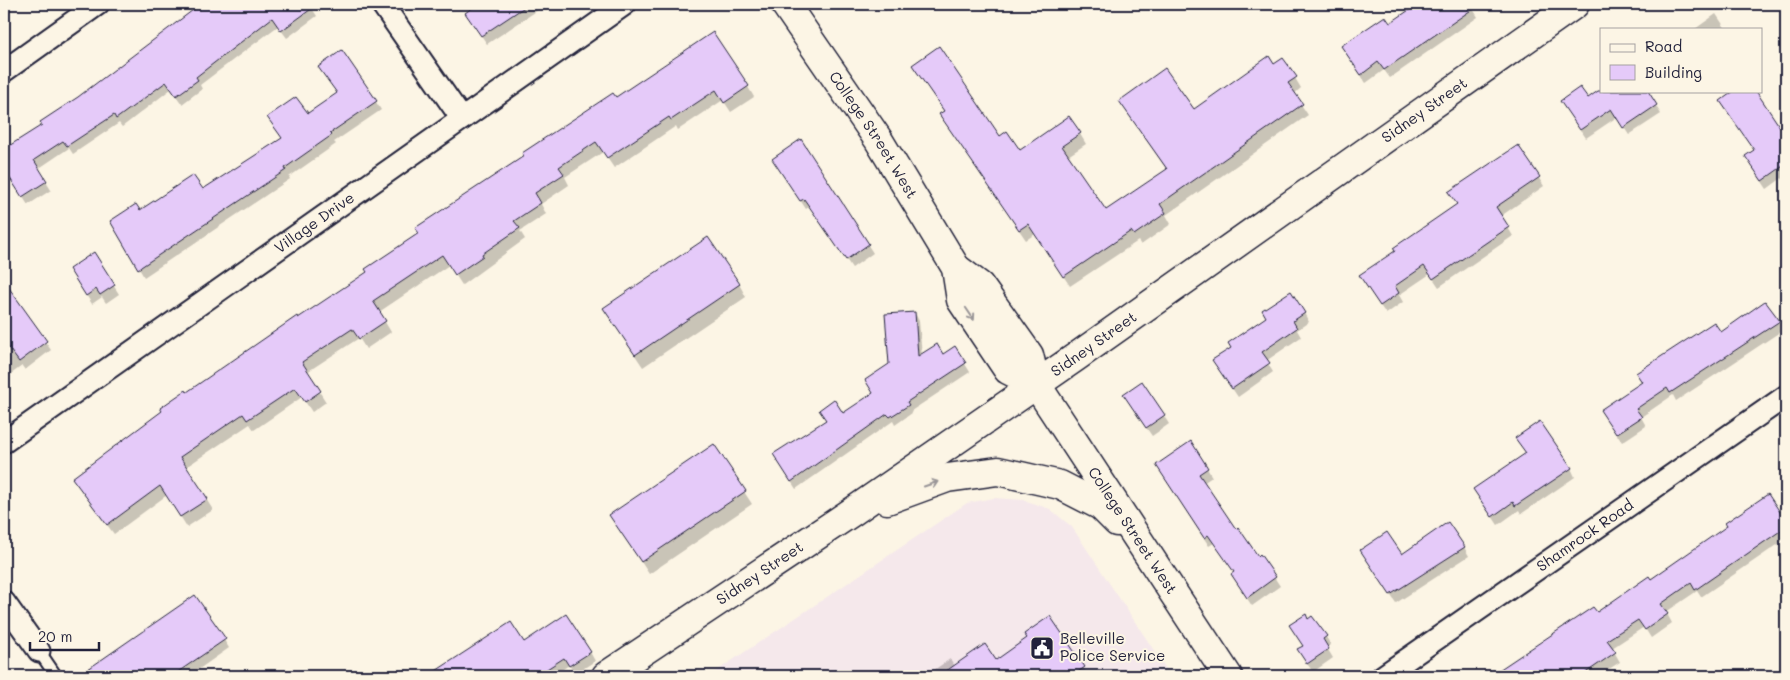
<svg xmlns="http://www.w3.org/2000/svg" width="1790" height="680" font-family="Mali,sans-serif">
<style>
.built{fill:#f5e8eb}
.shadow{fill:#0003}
.building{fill:#e5caf9;stroke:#22223b}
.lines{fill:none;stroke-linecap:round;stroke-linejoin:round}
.lane-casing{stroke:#22223b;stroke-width:15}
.street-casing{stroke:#22223b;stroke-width:25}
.secondary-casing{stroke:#22223b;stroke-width:31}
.lane{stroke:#fcf5e5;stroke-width:11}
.street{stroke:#fcf5e5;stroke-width:21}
.secondary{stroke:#fcf5e5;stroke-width:28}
.oneway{stroke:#9a9698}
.labels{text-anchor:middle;stroke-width:4;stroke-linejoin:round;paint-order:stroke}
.street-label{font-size:15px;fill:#22223b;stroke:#fcf5e5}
.poi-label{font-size:15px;fill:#22223b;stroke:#fcf5e5;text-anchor:start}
</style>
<rect width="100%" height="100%" fill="#fcf5e5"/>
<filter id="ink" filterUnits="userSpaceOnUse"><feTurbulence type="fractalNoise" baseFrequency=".02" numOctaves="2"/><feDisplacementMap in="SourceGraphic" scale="10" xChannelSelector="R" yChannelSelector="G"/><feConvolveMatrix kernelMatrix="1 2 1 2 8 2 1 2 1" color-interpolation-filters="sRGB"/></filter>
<g filter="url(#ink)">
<path class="built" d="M994,498L1024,500L1050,509L1072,527L1171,676H709L967,503Z"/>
<path class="shadow" d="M203,4H309L317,16L287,38L278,26L200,85L202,89L182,104L171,89L122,127L119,123L73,154L69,148L38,169L51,190L28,205L4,168V151L43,125Z
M466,4H534L538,10L487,44L472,22L470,10Z
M880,4H895L885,11Z
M1420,4H1470L1478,17L1390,78L1384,70L1366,83L1342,47L1390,25Z
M1716,14L1726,29H1695Z
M1274,65L1295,78L1301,88L1294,94L1308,115L1166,215L1171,224L1141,245L1138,241L1070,286L1035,234L1026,240L947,125L945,112L913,66L1019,152L1080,134L1086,144L1068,156L1106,212L1167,170L1127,112L1193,111Z
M325,76L376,102L381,110L334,142L336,144L289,177L290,179L144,277L112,222L202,191L283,138L308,115L338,94Z
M748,87L754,97L731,112L723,100L678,130L676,126L614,168L603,152L565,177L569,185L541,204L546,214L520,231L525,239L462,285L449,265L379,312L391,332L366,349L359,338L307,372L326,402L312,412L302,397L254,430L250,424L186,467L213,510L187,527L167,495L114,534L80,489L187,394L369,273L616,99Z
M1601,91H1652L1648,94L1661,114L1629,135L1617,117L1586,138L1567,110Z
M1786,136V184L1782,178L1767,189L1751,165Z
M801,141L873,253L852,268L810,206L806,209L779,168Z
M1518,147L1544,186L1501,216L1513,236L1439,287L1430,274L1399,295L1403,302L1386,314L1365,284L1396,252L1458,205Z
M93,254L119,294L106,303L102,297L92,304L75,278Z
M739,284L746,297L643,367L604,309Z
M10,292L51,350L25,370L22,366L4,379V297Z
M915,313L919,321L922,356L943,355L955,348L970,372L911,411L912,413L895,425L893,421L796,489L779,463L827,420L843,414L875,394Z
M1304,313L1309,322L1297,330L1301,337L1266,361L1273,372L1238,397L1219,369Z
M1778,322L1783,330L1676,401L1673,395L1641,417L1646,426L1622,442L1606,419L1642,382L1720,333Z
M1142,382L1169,424L1152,436L1129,403Z
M714,446L752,504L649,574L611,516Z
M1207,468L1212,477L1203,483L1236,530L1258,558L1260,556L1280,586L1252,606L1237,583L1235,573L1214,543L1209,546L1162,474Z
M1571,468L1575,477L1521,514L1519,510L1498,525L1480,498Z
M1767,495L1786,524V539L1701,597L1697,591L1666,612L1672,623L1651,638L1644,627L1612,648L1620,662L1598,676H1505L1729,527Z
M1464,547L1469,556L1396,603L1366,559Z
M1050,618L1089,676H925L950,659L955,666L996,661L1028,639Z
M1308,620L1326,637L1331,645L1327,648L1333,658L1313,672L1303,658Z
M224,640L229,648L189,676H87L85,673Z
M524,643L590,652L595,661L575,674L569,665L553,676H459L456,671Z"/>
<path class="building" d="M201,4H318L281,31L272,18L196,77L198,80L176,96L166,82L116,119L114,115L67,146L63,141L34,160L47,181L22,197L4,169V149L42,125L40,122L78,97Z
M478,4H529L481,36L465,13Z
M1418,4H1480L1384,70L1378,62L1361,75L1341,46L1385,16L1390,23Z
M713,32L749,86L724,103L716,90L671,120L669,117L607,158L596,142L559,167L564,174L535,193L541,203L514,221L520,228L482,254L483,256L455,275L442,255L373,301L386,321L359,339L352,329L302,362L321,391L305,402L295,388L247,420L243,414L180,457L208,499L180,517L160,486L107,525L72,478L162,411L160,408L186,390L187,392L297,316L298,318L367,272L365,269L419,233L415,228L524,156L522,153L613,93L616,97Z
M939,46L1000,136L1007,131L1020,150L1069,116L1081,133L1062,146L1106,210L1167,169L1119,101L1165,68L1194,109L1269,56L1274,64L1283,58L1297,77L1288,83L1303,104L1160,204L1166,213L1134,235L1131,231L1063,277L1028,224L1019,230L939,114L944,111L912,65Z
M342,50L377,101L330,133L332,135L285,168L286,170L138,269L110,221L136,204L140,210L193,175L203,189L282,138L267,117L296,97L308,113L337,93L318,67Z
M1580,87L1588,98L1598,91H1648L1657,105L1623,128L1611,109L1580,130L1560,101Z
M1734,91H1756L1786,136V164L1762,181L1745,156L1754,150L1720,101Z
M801,139L869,244L846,260L804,199L800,201L772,159Z
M1518,145L1540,177L1496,207L1509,227L1433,279L1424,266L1395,286L1399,293L1380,306L1359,275L1395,251L1393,248L1457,204L1448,192Z
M708,237L740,284L635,355L603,308Z
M94,252L115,285L100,295L96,289L86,296L69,269Z
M4,281L47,341L19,362L4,342Z
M1291,291L1305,313L1293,321L1297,328L1262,352L1270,363L1232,389L1212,360L1231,348L1228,343L1266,317L1262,310Z
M1765,301L1780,321L1670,393L1667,388L1636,409L1642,417L1616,434L1600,410L1642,382L1636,373L1714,322L1721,332Z
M915,312L918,356L937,344L943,354L955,346L966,363L907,402L909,405L890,417L887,414L791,482L773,454L826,420L819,410L834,399L843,413L873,393L865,380L889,364L885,314Z
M1142,381L1165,415L1146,428L1123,394Z
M1540,421L1572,468L1515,506L1513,502L1492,517L1473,489L1526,453L1515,438Z
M1191,441L1208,468L1199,474L1236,529L1238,527L1258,556L1260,554L1276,577L1247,598L1231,574L1234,572L1208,535L1204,538L1156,465Z
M714,444L746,491L641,562L609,515Z
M1768,494L1786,521V527L1695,590L1691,583L1661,604L1668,614L1645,630L1638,620L1607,640L1616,652L1581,676H1490L1593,607L1597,612L1649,576L1651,579L1727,526L1725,523Z
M1448,522L1465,547L1390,595L1360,550L1387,532L1402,554Z
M195,595L226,639L172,676H78Z
M566,614L591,652L569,666L564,658L536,676H428L511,622L524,642Z
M1306,614L1308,619L1312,616L1327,636L1323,639L1329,649L1307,664L1297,649L1303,646L1289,625Z
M1050,616L1085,667L1072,676H939L985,644L996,660L1027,638L1024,634Z"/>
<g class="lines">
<g class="lane-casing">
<path id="lane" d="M39,651L56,676"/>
</g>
<g class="street-casing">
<g id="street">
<path d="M382,4L462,119"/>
<path d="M4,71L98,4"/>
<path id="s1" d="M4,442L625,4"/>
<path d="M4,602L39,651"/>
<path id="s2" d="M1383,676L1786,396"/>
</g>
</g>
<g class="secondary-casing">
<g id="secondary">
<path id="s3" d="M785,4L878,139L956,268L961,300L1008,370L1036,384"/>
<path id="s4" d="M956,268L980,286L1029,355L1036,384L1228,676"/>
<path d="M887,500L947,478L998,471L1060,485L1101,506L1117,522"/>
<path id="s5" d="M606,676L852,512L1076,357L1575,4"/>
</g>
</g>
<use href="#lane" class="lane"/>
<use href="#street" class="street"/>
<use href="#secondary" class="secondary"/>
</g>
<defs><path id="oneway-shaft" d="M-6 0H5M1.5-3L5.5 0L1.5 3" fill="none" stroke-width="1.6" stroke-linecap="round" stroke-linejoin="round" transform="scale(1.25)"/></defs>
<g class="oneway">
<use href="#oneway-shaft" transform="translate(970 314) rotate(56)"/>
<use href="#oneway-shaft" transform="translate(931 484) rotate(-19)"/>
</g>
</g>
<defs>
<g id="civic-square" transform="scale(1.25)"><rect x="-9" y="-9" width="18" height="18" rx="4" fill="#22223b" stroke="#fcf5e5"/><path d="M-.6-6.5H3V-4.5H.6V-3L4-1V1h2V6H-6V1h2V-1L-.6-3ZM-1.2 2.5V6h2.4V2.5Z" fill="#fff"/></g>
</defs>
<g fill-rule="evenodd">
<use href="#civic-square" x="1042" y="648"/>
</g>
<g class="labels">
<g class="street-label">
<text dy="5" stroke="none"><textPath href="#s5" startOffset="995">Sidney Street</textPath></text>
<text dy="5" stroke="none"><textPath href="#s3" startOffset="158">College Street West</textPath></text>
<text dy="5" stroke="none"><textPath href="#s1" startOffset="380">Village Drive</textPath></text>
<text dy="5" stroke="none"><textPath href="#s5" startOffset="590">Sidney Street</textPath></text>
<text dy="5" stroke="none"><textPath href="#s4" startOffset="320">College Street West</textPath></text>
<text dy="5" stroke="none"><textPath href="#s2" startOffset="246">Shamrock Road</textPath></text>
<text dy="5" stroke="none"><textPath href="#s5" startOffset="185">Sidney Street</textPath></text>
</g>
<g class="poi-label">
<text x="1060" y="644">Belleville<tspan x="1060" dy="17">Police Service</tspan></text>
</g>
</g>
<rect width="1790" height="680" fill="none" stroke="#fcf5e5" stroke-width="20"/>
<rect x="10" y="10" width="1770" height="660" fill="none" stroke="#22223b" stroke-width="2" filter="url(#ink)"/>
<rect x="1600" y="28" width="162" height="65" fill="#fcf5e5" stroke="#a5a1a1"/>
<rect x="1610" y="44" width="25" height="8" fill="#fcf5e5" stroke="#a5a1a1"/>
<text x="1645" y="52" font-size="15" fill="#22223b">Road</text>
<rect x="1610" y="65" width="25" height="15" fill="#e5caf9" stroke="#a5a1a1"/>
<text x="1645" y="78" font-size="15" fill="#22223b">Building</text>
<path d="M30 642v8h69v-8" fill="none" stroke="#22223b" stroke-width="2.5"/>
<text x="38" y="642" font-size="15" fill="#22223b" stroke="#fcf5e5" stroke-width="4" paint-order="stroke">20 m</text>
</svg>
